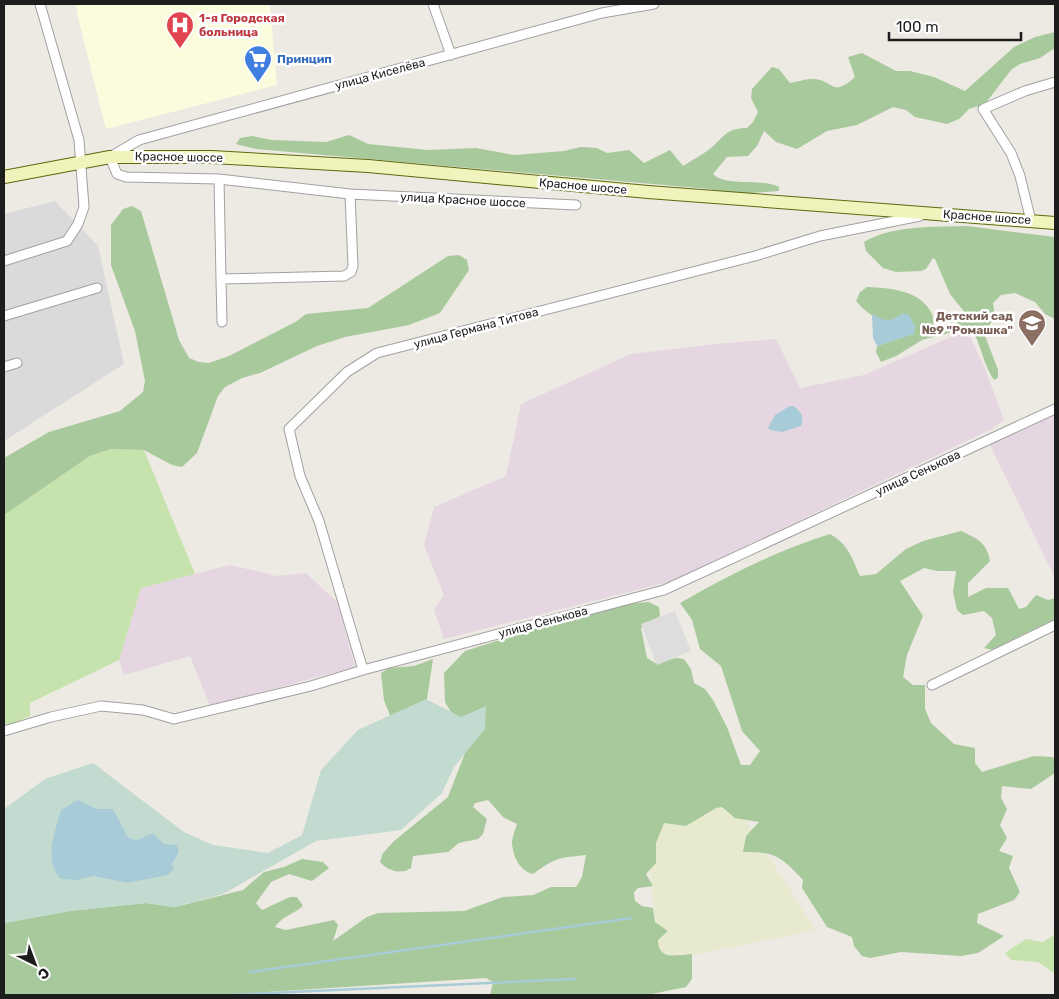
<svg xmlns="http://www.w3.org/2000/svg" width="1059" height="999" font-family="Rubik,sans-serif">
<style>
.residential{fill:#dbdada}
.industrial{fill:#e5d6e2}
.education{fill:#fbfcdd}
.farmland{fill:#e8ead0}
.grass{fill:#c7e3ad}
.forest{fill:#a8c99c}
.wetland{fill:#c2dacf;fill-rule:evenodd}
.parking{fill:#ddd}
.water{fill:#a7ccd7}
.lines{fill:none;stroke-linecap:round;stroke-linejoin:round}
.stream{stroke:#a7ccd7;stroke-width:2.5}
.street-casing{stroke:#a1a1a1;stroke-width:11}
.secondary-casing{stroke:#5e690e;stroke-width:14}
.street{stroke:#fff;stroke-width:9}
.secondary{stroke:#f0f3bb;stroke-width:12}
.labels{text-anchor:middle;stroke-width:5;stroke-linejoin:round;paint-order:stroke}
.health-label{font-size:12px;font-weight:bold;fill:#be3a42;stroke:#fff;text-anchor:start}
.shop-label{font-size:12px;font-weight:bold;fill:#366cbe;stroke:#fff;text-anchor:start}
.street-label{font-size:12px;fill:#1d1d1d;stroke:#fff}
.education-label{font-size:12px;font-weight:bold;fill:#785e54;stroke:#fff;text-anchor:end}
</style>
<rect width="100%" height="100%" fill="#edeae3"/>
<path class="residential" d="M55,201L98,246L124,364L4,441V214Z"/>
<path class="industrial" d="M967,330L985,369L1004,420L992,429L672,581L444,639L434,610L444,595L424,545L434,507L506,476L521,404L631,354L716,344L776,339L800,388L864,375Z
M1055,415V578L990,445Z
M230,565L277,576L306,573L338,603L355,667L210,706L190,656L124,675L119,660L141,588Z"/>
<path class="education" d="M76,4H270L277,85L106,129L77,13Z"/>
<path class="farmland" d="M735,804L816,930L660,962L644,821Z"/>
<path class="grass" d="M111,449L144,450L195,574L141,588L119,660L30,703V716L4,727V515L90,456Z
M1055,934V974L1038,962L1011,960L1005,953L1026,939L1043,942Z"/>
<path class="forest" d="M1055,32V48L1040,58L1020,64L1011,70L985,104L969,109L959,119L947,124L915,117L906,110L893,107L857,125L827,131L797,149L776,142L764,131L757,146L748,156L727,157L713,174C725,187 763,178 779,187V191L737,194L709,189L256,149L236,144L240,138L252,136L272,140L326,142L349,135L368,144L428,150L476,148L514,155L564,151L581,147L597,148L607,153L629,150L644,163L670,150L683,166C692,160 702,155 710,149C724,137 726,128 747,128L753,122L758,112L751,98L752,89L772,67L779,69L790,83C797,82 804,79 811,79C836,79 830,99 855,77L848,57L862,53L896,71H910L934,77L965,91L1014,47L1035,37Z
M132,206L141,211L179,340L189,358L199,362L209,363L229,356L297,321L306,314L368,308L448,256L459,255L467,260L469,270L440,313L409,325L345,337L317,346L260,373L242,378L225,387L218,396L197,453L182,467L172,465L144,450L111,449L90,456L4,515V458L49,432L120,411L143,392L145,381L135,331L111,265V225L123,209Z
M967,226L1055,237V319L1045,314L1035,302L1015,293L1001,295L993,303L995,317L984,333L998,370V378L994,380C983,364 981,344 971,327L922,340L896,356L881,362L876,352L877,346L913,334L904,313C900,315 896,319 893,320C880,324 863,310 856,301L860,292L867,287C890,288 921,290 932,314C934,318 933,325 934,329L954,326L966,314L950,294L935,259L933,258L926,269L921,271L896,272L883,268L866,251L864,242C892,225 934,227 967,226Z
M961,531C976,538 987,542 990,561L968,583V597L986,588H1008L1019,609L1026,607L1036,595L1048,600L1055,598V619L992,650L984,648L996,635L992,618L984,611L963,615L957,610L953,592L956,571H937L924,568L900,581L923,616L907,655L903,677L913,685H925V709L931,723L954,744L975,748V763L982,772L1034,756L1053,757L1055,760V773L1031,789L1002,786L1001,798L1007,809L1000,825L1007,838L999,851L1013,856L1009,868L1020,892L1014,900L978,914L977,923L1004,936L978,953L961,956L901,952L870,958L862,956L854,946L852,937L827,927L802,888L803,880C780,856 776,852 743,852L746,836L759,822L735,818L722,807L716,808L686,826L664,823L656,843V863L646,874L653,886L638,888L634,892L635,901L642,906L653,908L655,922L668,931L658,940C658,961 677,955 692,954V979L686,987L647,995H490L493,982L486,978L267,992L261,995H4V923L70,911L146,903L175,907L243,890L264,872L284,867L302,859L323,862L329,868L312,881L289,874L271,882L256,903L262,910L290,897H297L303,906C294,914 281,917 275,927L286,930L334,920L338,925L333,941L367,917L378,913L464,911L503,897L533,895L551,887H576L582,877L586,855C559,858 556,857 533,874C520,871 513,857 512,843C512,838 515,830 517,824L503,817L488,800L475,803L473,807L487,819L483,834L478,839L459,843L448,852L413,856L411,868C401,875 388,871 380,862L383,853L394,841L448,797L465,753L391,718L384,700L381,673L389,668L414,666L433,659L424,719L452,714L445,702L444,673L465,651L554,623L627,604L649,602L659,607L660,616L641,628L647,658L655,663L677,658L684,659L691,669L694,683L705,689L713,700L727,727L741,765H750L760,751L742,731L721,666L700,649L692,620L680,603C727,576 778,550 830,534C848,544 852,558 860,576L876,574L906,549L923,541Z"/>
<path class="wetland" d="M426,699L461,717L486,706L485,729L454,767L442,793L401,830L316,841L223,894L175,907L146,903L70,911L4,923V809L45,779L93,763L184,832L213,845L268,853L302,835L321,770L358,730ZM113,809L128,837L136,840L153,833L164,844L179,852L172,865L127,883L93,876Z"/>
<path class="parking" d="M675,611L691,651L657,665L641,624Z"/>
<path class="water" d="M904,313L909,315L915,326L914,334L877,346L873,338L872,314C887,322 889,322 904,313Z
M790,406H794C802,413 804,417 801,426L782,432L770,430L768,428L775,415Z
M78,800L97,809H113L128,837L136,840L153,833L164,844L177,845L179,852L172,865L174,870L167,875L127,883L93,876L78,880L61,879C43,860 55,832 61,810Z"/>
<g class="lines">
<path class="stream" d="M250,972L631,918
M227,995L575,979"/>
<g class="street-casing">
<path id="street" d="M433,4L451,55
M219,179L221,279L344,276L351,272L353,266L350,194
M576,205L350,194L219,179L126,177L117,174L110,157L139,140L602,13L654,4
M1031,221L1020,176L1011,153L983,109L1025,91L1055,82
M4,261L67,241L78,224L84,207L79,140L40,4
M221,279L222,322
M4,316L97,288
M4,367L17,363
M363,670L319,521L300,476L289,429L347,372L377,353L755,256L820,236L920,216
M932,685L1055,625
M4,731L51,717L101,706L143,710L174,719L311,686L363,670L664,590L1055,409"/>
</g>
<g class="secondary-casing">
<path id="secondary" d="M4,177L110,157H212L368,166L648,192L1055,223"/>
</g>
<use href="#street" class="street"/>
<use href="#secondary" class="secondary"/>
</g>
<defs>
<g id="hospital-pin" transform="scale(1.4375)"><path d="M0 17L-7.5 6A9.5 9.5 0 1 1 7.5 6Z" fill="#e0444e" stroke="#fff"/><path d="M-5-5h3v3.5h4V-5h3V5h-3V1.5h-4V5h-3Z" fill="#fff"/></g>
<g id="supermarket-pin" transform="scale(1.4375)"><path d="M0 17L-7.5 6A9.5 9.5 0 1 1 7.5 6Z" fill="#3f7fe0" stroke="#fff"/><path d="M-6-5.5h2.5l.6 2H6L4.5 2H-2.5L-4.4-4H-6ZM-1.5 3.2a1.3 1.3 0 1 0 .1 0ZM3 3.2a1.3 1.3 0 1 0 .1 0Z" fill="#fff"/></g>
<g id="school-pin" transform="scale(1.4375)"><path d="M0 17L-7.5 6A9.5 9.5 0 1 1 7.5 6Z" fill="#8d6e63" stroke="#fff"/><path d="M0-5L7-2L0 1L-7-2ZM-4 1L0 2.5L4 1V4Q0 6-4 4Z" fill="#fff"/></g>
</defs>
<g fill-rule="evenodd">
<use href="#hospital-pin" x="180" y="25"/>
<use href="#supermarket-pin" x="258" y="59"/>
<use href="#school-pin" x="1032" y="323"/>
</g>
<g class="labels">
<g class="health-label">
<text x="199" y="22">1-я Городская<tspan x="199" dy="14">больница</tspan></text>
</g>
<g class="shop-label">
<text x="277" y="63">Принцип</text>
</g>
<g class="street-label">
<text transform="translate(380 74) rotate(-15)" y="4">улица Киселёва</text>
<text transform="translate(179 157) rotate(1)" y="4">Красное шоссе</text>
<text transform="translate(583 186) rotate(5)" y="4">Красное шоссе</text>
<text transform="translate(463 200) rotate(3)" y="4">улица Красное шоссе</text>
<text transform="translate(987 217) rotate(4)" y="4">Красное шоссе</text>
<text transform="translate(476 328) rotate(-15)" y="4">улица Германа Титова</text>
<text transform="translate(918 473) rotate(-25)" y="4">улица Сенькова</text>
<text transform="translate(543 622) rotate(-15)" y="4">улица Сенькова</text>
</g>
<g class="education-label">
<text x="1013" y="320">Детский сад<tspan x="1013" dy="14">№9 "Ромашка"</tspan></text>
</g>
</g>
<rect width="1059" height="999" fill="none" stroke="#1d1d1d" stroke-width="10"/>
<g transform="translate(35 964) rotate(138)" stroke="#ffffff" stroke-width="4" paint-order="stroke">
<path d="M0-4L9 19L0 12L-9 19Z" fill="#1d1d1d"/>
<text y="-8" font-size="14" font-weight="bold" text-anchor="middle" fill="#1d1d1d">С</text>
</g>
<path d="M889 32v8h132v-8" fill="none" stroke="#1d1d1d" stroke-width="2.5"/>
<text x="896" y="32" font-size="15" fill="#1d1d1d" stroke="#ffffff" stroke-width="4" paint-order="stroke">100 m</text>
</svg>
